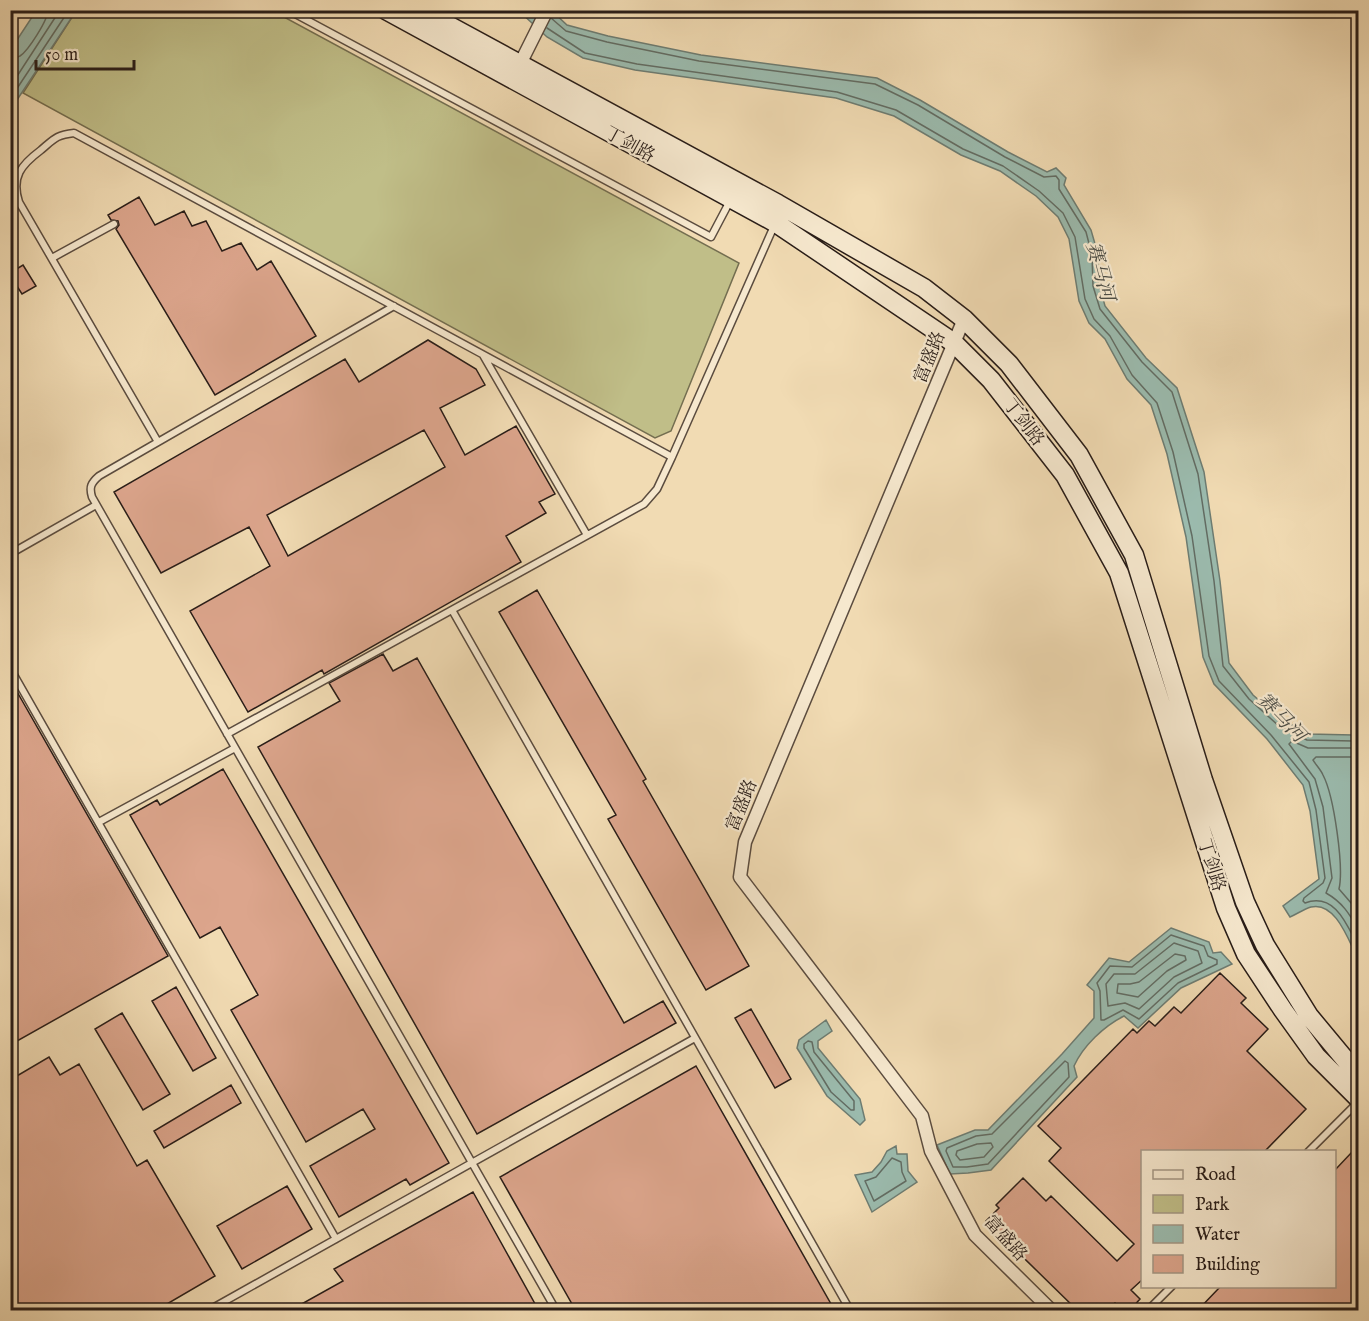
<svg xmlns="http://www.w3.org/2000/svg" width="1369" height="1321" font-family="'IM FELL English','Noto Serif SC',serif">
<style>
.green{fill:#c0be88;stroke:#746e50;stroke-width:1.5}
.water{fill:#9bbbae;stroke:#6d7c72;stroke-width:1.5}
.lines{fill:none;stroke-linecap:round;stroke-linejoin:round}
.shore{stroke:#626c63;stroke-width:1.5}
.building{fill:#dca58c;stroke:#291d18;stroke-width:1.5;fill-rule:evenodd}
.service-casing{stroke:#5b4c3f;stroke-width:9}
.minor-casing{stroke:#5b4c3f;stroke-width:15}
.secondary-casing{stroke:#291d18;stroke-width:21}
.service{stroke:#f6e8ce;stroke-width:6}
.minor{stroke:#f6e8ce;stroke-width:12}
.secondary{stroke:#f6e8ce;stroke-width:18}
.labels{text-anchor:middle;stroke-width:4.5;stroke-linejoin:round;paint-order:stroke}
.street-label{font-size:18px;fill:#291d18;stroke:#f6e8ce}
.water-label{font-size:20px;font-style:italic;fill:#4b4c45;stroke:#f6e8ce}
</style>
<rect width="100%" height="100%" fill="#f1dbb3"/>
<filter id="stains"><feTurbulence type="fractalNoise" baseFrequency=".00333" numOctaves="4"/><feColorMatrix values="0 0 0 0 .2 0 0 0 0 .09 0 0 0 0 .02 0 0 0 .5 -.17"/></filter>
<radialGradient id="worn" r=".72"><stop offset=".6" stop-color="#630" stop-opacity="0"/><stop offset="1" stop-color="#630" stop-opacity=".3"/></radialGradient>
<path class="green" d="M76,11H273L739,263L671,431L655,438L23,93Z"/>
<path class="water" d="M36,11H76L11,109V49Z
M519,11H552L567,25L608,36L701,55L877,78L920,100L1008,152L1047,172L1056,168L1066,178L1064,185L1091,230L1098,254L1099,284L1105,306L1146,358L1177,388L1204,472L1220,581L1229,663L1253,695L1282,720L1309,734L1353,735L1358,730V959C1349,942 1336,901 1311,907C1304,909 1297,914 1290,917L1283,906L1319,879L1310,811L1303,785L1267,739L1214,684L1203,657L1186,537L1167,454L1151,405L1127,379L1105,339L1089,323L1079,301L1069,239L1058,217L1036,196L1000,171L961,155L894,116L836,98L635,70L583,58L547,37Z
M1171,928L1209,942L1213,953L1221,952L1232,964L1181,988L1138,1028L1124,1016C1104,1026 1083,1046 1074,1066L1077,1077L991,1170L968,1173L950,1174L937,1145L975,1130H988L1062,1054L1094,1018V991L1087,985L1109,958L1129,962Z
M826,1020L832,1031L818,1041V1048L860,1099L865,1120L860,1125L827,1096L797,1048L799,1040Z
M896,1146L897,1154H907L908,1171L917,1182L872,1212L855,1175L872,1172L881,1162L887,1151Z"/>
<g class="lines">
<path class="shore" d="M551,18L566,31L607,42L699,61L875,84L918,105L1005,157L1044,177L1056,176L1059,180V189L1086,232L1092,255L1093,286L1100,309L1142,362L1172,392L1198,474L1214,581L1223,666L1249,699L1279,726L1307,740L1353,741L1358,739
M547,28L585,53L637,64L837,92L896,110L963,149L1003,166L1039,191L1063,213L1075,237L1085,299L1094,319L1110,336L1132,375L1157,403L1173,452L1192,536L1209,656L1219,681L1271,735L1309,782L1316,810L1325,878L1323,883L1304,898L1303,901L1305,903C1335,892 1347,925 1358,946
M10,58C15,58 16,59 20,56C28,51 48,20 48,10
M10,87L60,10
M10,99L69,10
M1358,748H1308L1292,741L1289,744L1315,779L1323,807L1332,878L1326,893C1342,902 1350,914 1358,930
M1358,757H1316L1313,760C1316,765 1321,770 1323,775C1334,796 1344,867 1339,889L1358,911
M1171,935L1204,946L1208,956L1217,960V964L1178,983L1139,1019L1123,1010L1104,1020H1101L1100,991L1097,983L1110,966L1132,967Z
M1174,943L1198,951L1202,963L1174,977L1139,1009L1125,1003L1108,1006L1106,984L1114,974H1135Z
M1175,954L1185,956L1186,960L1167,971L1138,997L1117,993L1118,984H1130L1139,982Z
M808,1041L812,1042L814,1052L854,1101V1110H851L831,1092L804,1048V1044Z
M1065,1061L1068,1063L1069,1077L988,1164L967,1167H953L946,1151L947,1148L976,1136L992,1134Z
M991,1143L993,1147L984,1157L960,1160L956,1155L957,1151L977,1144Z
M892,1158L901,1162L902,1172L906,1181L874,1201L865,1181L876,1177Z"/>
</g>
<path class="building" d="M139,197L155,225L184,211L192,226L206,221L222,251L241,243L257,270L271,261L316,336L215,395L116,229L119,225L118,221L111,220L108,215Z
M23,265L36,286L22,294L15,283L10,286V273Z
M428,340L476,369L485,385L440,408L465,455L516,426L555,494L539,502L546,513L506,536L521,562L324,674L322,670L248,712L190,611L270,566L249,527L161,573L114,492L345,359L359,382ZM424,430L445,467L288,556L267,515Z
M537,590L646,779L643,781L749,966L706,990L608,819L616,815L499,612Z
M383,654L393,671L417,658L624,1023L663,1001L676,1023L477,1134L258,747L340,701L329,683Z
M16,690L168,956L10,1045V693Z
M223,769L449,1163L410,1185L406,1179L339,1217L310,1166L375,1129L363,1109L306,1142L231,1010L258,995L220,927L200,938L130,815L157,800L160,805Z
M1220,973L1246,998L1241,1003L1268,1029L1247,1051L1306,1109L1264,1152H1143V1279L1131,1290L1140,1299L1129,1311H1122L1115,1303L1108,1311H1078L986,1221L999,1208L996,1205L1023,1178L1046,1201L1051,1196L1117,1261L1134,1244L1049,1161L1061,1148L1038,1126L1133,1029L1137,1033L1149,1021L1155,1026L1174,1007L1181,1013Z
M176,987L216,1058L193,1071L152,1001Z
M751,1009L791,1079L775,1088L735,1018Z
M122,1013L170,1094L143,1110L95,1029Z
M49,1057L60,1075L79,1064L137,1166L147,1160L215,1276L155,1311H10V1080Z
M696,1066L835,1311H576L500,1177Z
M231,1085L241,1103L164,1148L154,1131Z
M1352,1152L1359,1158V1311H1197L1220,1287H1335V1170Z
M287,1186L312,1229L242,1269L217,1226Z
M473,1192L539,1311H289L343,1281L334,1269Z"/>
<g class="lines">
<g class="service-casing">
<path id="service" d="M288,10L711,237L731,199
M52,258L114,224
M394,306L99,476C91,483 89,487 92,497L556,1310
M483,355L587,535
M158,442L19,202C11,177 21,165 41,150C54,139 56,135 74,133L672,457
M10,554L96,505
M452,610L850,1310
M10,668L336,1239
M227,734L644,504L657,489L672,457L774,226
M99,822L235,748
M1308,1152L1358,1102
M209,1310L695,1038
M1148,1310L1172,1286"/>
</g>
<g class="minor-casing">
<path id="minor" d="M517,70L547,10
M964,319L745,842L740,877L922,1116L931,1151L975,1235L1051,1310"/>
</g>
<g class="secondary-casing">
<path id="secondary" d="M386,10L776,223L954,343L991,380L1065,475L1119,573L1226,908L1246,954L1283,1010L1316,1056L1358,1098
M420,10L778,204L924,288L964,319L1009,364L1079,455L1134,555L1203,780L1245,902L1265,945L1309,1016L1358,1075"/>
</g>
<use href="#service" class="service"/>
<use href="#minor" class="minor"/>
<use href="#secondary" class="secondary"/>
</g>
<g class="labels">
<g class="street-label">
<text transform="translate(630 144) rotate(29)" y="6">丁剑路</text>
<text transform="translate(929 357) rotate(-68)" y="6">富盛路</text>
<text transform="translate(1024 422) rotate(52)" y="6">丁剑路</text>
<text transform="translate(741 805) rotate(-68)" y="6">富盛路</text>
<text transform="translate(1212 865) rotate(73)" y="6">丁剑路</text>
<text transform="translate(1006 1238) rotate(48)" y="6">富盛路</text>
</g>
<g class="water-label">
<text transform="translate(1101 271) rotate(75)" y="7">赛马河</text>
<text transform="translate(1282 717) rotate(46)" y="7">赛马河</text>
</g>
</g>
<rect width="1369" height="1321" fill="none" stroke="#f1dbb3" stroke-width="36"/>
<rect x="12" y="12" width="1345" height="1297" fill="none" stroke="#291d18" stroke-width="3"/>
<rect x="18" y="18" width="1333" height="1285" fill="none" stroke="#291d18" stroke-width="1.5"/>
<rect x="1141" y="1150" width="195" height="138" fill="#f6e8ce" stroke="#a49785" stroke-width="1.5"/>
<rect x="1153" y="1170" width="30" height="9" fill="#f6e8ce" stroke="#a49785" stroke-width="1.5"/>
<text x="1195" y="1180" font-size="18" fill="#291d18">Road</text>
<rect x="1153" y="1195" width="30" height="18" fill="#c0be88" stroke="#a49785" stroke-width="1.5"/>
<text x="1195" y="1210" font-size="18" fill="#291d18">Park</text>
<rect x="1153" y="1225" width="30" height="18" fill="#9bbbae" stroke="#a49785" stroke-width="1.5"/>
<text x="1195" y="1240" font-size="18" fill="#291d18">Water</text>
<rect x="1153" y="1255" width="30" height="18" fill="#dca58c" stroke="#a49785" stroke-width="1.5"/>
<text x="1195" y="1270" font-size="18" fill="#291d18">Building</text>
<path d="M36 60v9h98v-9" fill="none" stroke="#291d18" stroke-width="3"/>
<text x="45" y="60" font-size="18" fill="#291d18" stroke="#f6e8ce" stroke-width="4.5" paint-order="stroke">50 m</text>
<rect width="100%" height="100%" filter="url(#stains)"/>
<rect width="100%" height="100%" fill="url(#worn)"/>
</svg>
